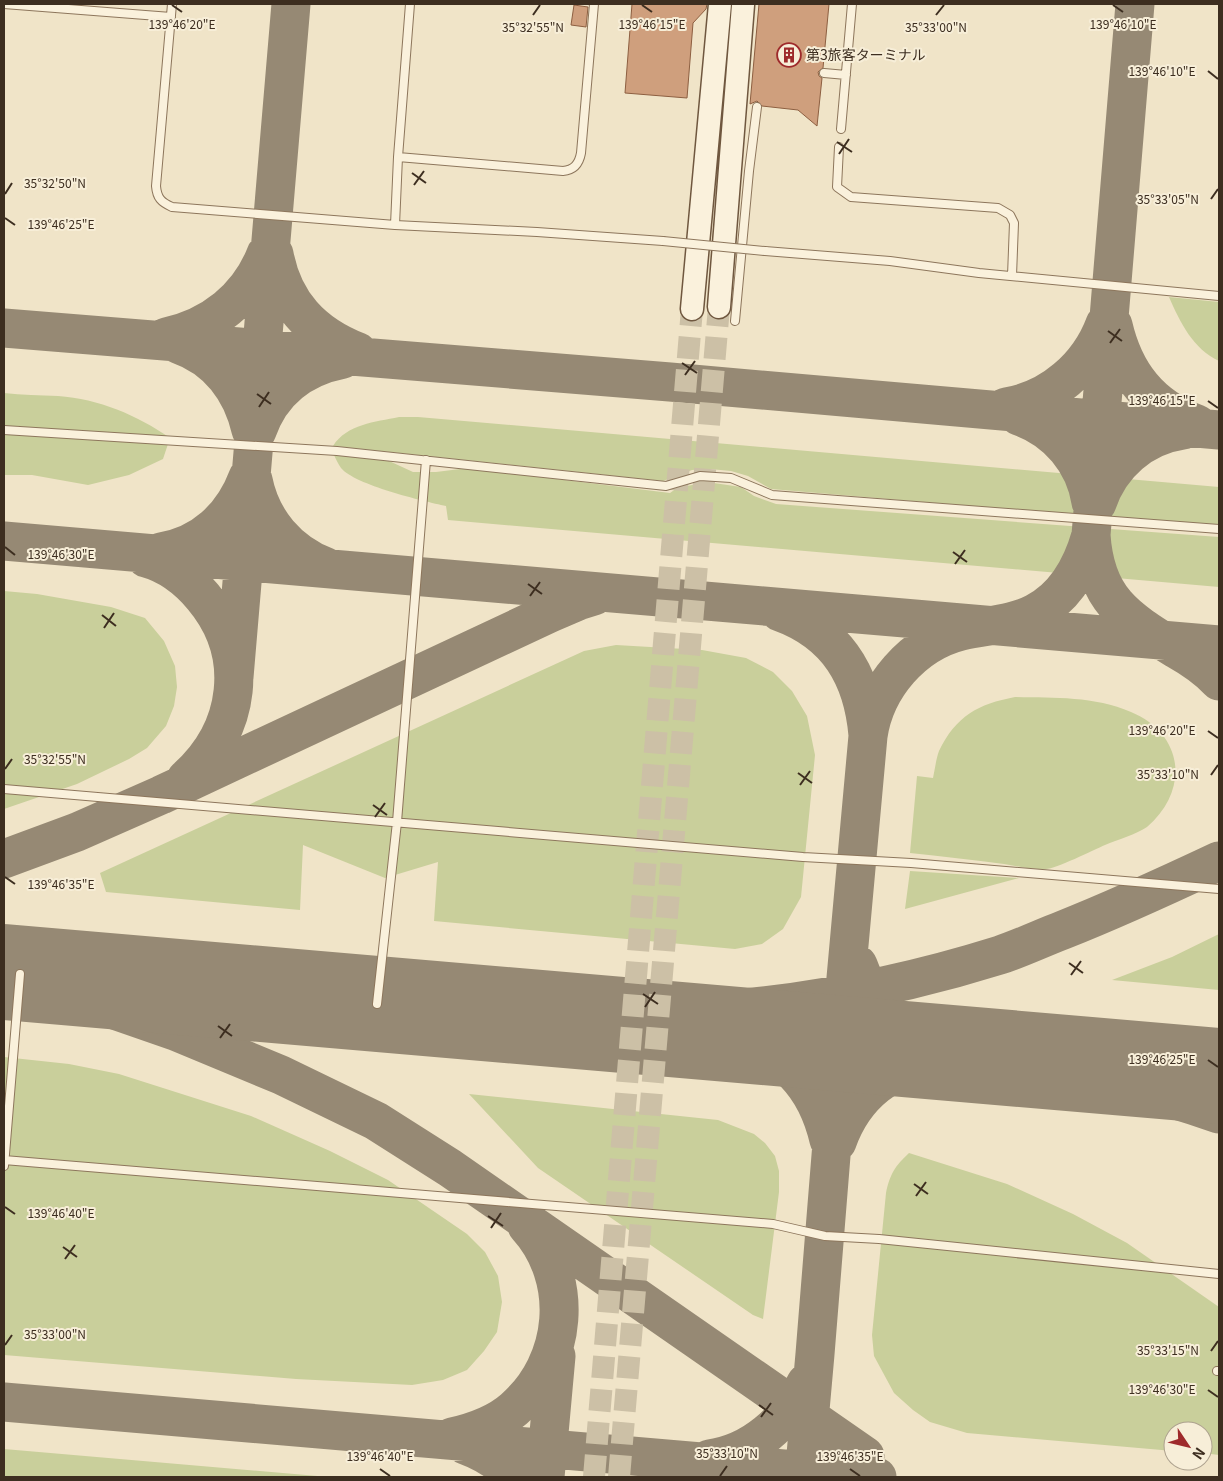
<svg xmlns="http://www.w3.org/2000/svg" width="1223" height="1481" font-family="Georgia,'Noto Sans JP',serif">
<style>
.green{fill:#c9cf9b}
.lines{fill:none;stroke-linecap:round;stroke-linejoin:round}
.taxiway{stroke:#968974;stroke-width:39}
.runway{stroke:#968974;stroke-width:96}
.building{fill:#cf9f7d;stroke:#8d5f41}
.secondary-tunnel{stroke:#ccc0a6;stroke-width:22;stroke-dasharray:22 11;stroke-linecap:butt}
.lane-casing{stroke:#8d765c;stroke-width:10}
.secondary-casing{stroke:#6f573f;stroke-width:25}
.lane{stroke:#faf1dc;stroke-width:8}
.secondary{stroke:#faf1dc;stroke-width:22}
.lane-bridge-casing{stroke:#8d765c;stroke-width:10;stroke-linecap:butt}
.lane-bridge{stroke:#faf1dc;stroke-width:8}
.ticks{fill:none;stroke:#3d2e20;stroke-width:2}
.labels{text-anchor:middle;stroke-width:4;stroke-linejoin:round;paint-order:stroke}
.poi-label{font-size:14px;fill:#3d2e20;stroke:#f7eed8;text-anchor:start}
.ticks-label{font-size:12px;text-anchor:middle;fill:#3d2e20;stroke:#f7eed8;stroke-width:4;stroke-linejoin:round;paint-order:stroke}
</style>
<rect width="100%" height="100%" fill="#f0e4c8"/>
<path class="green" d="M1169,297L1219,302V361C1193,349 1180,322 1169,297Z
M4,393C22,395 40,395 58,396C99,399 137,415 170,438L163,459L129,475L88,485L32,475H4Z
M399,417H418L1219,487V524L1170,523L771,489L748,476L731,471L710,469L692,470L663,481L333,446C347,424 375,422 399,417Z
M334,455L387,460L413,472H436L468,468L670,493L677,488L707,482L741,487L754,496L776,504L1219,537V587L448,520L446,506C423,501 355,485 341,468C338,464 336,459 334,455Z
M4,591L37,594L111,607L145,618L164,641L175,666L177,687L174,706L166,726L147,748L129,759L77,784L4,809Z
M616,645L702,650L746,658L773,672L792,691L807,716L815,755L801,897L783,929L762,944L735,949L434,921L438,862L385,878L303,845L300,910L106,892L100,873L584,651Z
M1015,697C1054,698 1094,696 1131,712C1184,734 1190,790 1147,827C1137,834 1117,840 1105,845C1094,850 1055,869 1046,869C1032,870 1018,866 1004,864C973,860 941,856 910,853L917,776L933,778C935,769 936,759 939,751C956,716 978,704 1015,697Z
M910,871L1019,878L905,909Z
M1219,934V990L1112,980L1172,957Z
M4,1057L69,1064L119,1074L251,1116L330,1151L388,1180L467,1234L485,1252L498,1276L502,1302L497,1332L484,1351L467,1370L443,1380L412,1385L296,1379L4,1355Z
M469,1094L718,1120L754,1134L765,1143L775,1156L779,1171V1192L763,1319L753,1315L538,1168Z
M909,1153L1007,1184L1073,1214L1127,1243L1219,1307V1455L1203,1453V1431H1173V1451L967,1433L930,1422L913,1410L894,1393L874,1356L872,1335L886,1193C890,1174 895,1166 909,1153Z
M4,1449L329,1477H4Z"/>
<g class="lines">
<path class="taxiway" d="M1135,4L1091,535C1095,599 1125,618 1176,649C1192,658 1207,668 1219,681
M274,254C283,303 312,334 358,352
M1113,325C1124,373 1150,407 1197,424
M4,328L670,382L1219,430
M166,337C212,327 249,298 266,254
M178,344C218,358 242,390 251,430
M1006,407C1051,400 1089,367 1105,324
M1019,416C1057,429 1085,462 1091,502
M257,431C271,390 302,367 343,359
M253,480C261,521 288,552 326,567
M1097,503C1110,464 1142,436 1183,430
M4,541L1219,645
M161,552C203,545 233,517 248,477
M146,558C168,564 188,579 203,597C251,654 241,730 186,779
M780,612C838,633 863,677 868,735
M234,677L291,4
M4,859L77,832L161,795L550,613L578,601L594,596
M858,965C871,1004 899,1033 938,1046
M4,979L103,1006L175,1031L281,1075L376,1121L450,1168L865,1456
M514,1016C570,1015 627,1017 684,1013C791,1007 898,987 1000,955C1021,948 1042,938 1063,930C1116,909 1168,885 1219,861
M731,1034C784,1054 816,1083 829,1140
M892,1048C932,1054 972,1058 1012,1064C1082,1074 1153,1091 1219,1114
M1142,1069H1219
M837,1142C855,1091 890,1070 939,1055
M4,1402L877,1477
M452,1437C474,1432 497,1424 514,1409C568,1362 575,1279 527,1226
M465,1445C484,1452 501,1462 514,1477
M709,1459C753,1453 787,1422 806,1383
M545,1477L556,1356
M804,1477L815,1354L840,1044L868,736C875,687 913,643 961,631C986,625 1012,625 1035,613C1066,597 1082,567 1091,535"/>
<path class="runway" d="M4,972L1219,1076"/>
</g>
<path class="building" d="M632,4H707L706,9L693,23L687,98L625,93Z
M759,4H829L823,68L818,72L819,76L822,78L817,126L798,110L762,106L757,101L750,104Z
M574,5L588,7L586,27L571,25Z"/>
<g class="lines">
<path class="secondary-tunnel" d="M594,1477L692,309
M619,1477L719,307"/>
<g class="lane-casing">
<path id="lane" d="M4,4L171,17
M172,4L156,186C157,198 161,202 172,207L395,225L537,232L663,241
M824,73L846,75
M841,129L852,4
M839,147L837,187L851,197L998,208L1010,215L1014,223L1012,276
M398,157L563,171C574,170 579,164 581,153L594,4
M395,225L398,157L410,4
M765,251L890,261L979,273L1219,296
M735,321L749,171L757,107
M4,430L337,451L666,486L700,476L731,478L772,495L1219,529
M4,789L803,857L911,863L1219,889
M377,1004L397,822L426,460
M4,1160L773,1224L825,1236L879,1239L1219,1274
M4,1166L20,974
M1217,1371H1219"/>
</g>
<g class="secondary-casing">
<path id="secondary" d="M719,307L743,5
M692,309L720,4"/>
</g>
<use href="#lane" class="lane"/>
<use href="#secondary" class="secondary"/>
<g class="lane-bridge-casing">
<path id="lane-bridge" d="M663,241L765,251"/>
</g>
<use href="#lane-bridge" class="lane-bridge"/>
</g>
<path class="ticks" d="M172,5L182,12M642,5L652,12M1113,5L1123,12M533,15L540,5M936,15L944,5M1208,71L1218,79M837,142L852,152M839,154L849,139M412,173L426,183M414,185L424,171M5,194L12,183M1211,199L1218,189M5,218L15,225M1108,331L1122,341M1110,343L1120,329M682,363L697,373M685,375L695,361M257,394L271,404M1208,401L1218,408M259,407L269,392M5,547L15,555M953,552L967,562M955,564L965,550M528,584L542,594M530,596L540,582M102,615L116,626M104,628L114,613M1208,731L1218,738M5,769L12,759M798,773L812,783M1211,775L1218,765M800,785L810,771M373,805L387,815M375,817L385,803M5,877L15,884M1069,963L1083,973M1071,975L1081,961M643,994L658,1004M645,1007L655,992M218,1026L232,1036M220,1038L230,1024M1208,1060L1218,1067M914,1184L928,1194M916,1196L926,1182M5,1207L15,1214M488,1216L503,1226M491,1228L501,1213M63,1247L77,1257M65,1259L75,1245M5,1345L12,1335M1211,1351L1218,1341M1208,1390L1218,1397M759,1405L773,1415M761,1417L771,1403M380,1469L390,1476M850,1469L860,1476M720,1476L727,1466"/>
<defs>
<g id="building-ring" transform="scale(1.25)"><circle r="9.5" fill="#f7eed8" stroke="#9e2a2b" stroke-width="1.5"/><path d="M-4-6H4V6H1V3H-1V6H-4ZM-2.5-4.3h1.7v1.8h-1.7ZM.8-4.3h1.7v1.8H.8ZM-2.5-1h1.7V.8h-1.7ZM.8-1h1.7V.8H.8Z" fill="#9e2a2b"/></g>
</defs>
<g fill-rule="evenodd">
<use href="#building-ring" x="789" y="55"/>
</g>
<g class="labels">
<g class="poi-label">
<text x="806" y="60">第3旅客ターミナル</text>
</g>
</g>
<g class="ticks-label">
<text x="182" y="29">139°46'20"E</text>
<text x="652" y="29">139°46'15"E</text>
<text x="1123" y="29">139°46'10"E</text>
<text x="533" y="32">35°32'55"N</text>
<text x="936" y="32">35°33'00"N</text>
<text x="1162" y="76">139°46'10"E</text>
<text x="55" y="188">35°32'50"N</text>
<text x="1168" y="204">35°33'05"N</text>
<text x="61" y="229">139°46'25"E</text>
<text x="1162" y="405">139°46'15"E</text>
<text x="61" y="559">139°46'30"E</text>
<text x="1162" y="735">139°46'20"E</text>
<text x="55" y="764">35°32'55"N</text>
<text x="1168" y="779">35°33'10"N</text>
<text x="61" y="889">139°46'35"E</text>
<text x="1162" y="1064">139°46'25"E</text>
<text x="61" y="1218">139°46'40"E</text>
<text x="55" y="1339">35°33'00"N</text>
<text x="1168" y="1355">35°33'15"N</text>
<text x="1162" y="1394">139°46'30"E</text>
<text x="727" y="1458">35°33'10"N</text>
<text x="380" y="1461">139°46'40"E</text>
<text x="850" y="1461">139°46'35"E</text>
</g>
<rect width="1223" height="1481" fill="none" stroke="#3d2e20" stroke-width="10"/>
<g transform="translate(1188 1446) rotate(125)"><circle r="24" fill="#f7eed8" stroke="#ada18e"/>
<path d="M0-4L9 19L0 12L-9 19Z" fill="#9e2a2b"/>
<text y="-8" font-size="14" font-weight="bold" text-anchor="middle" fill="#3d2e20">N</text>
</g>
</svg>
